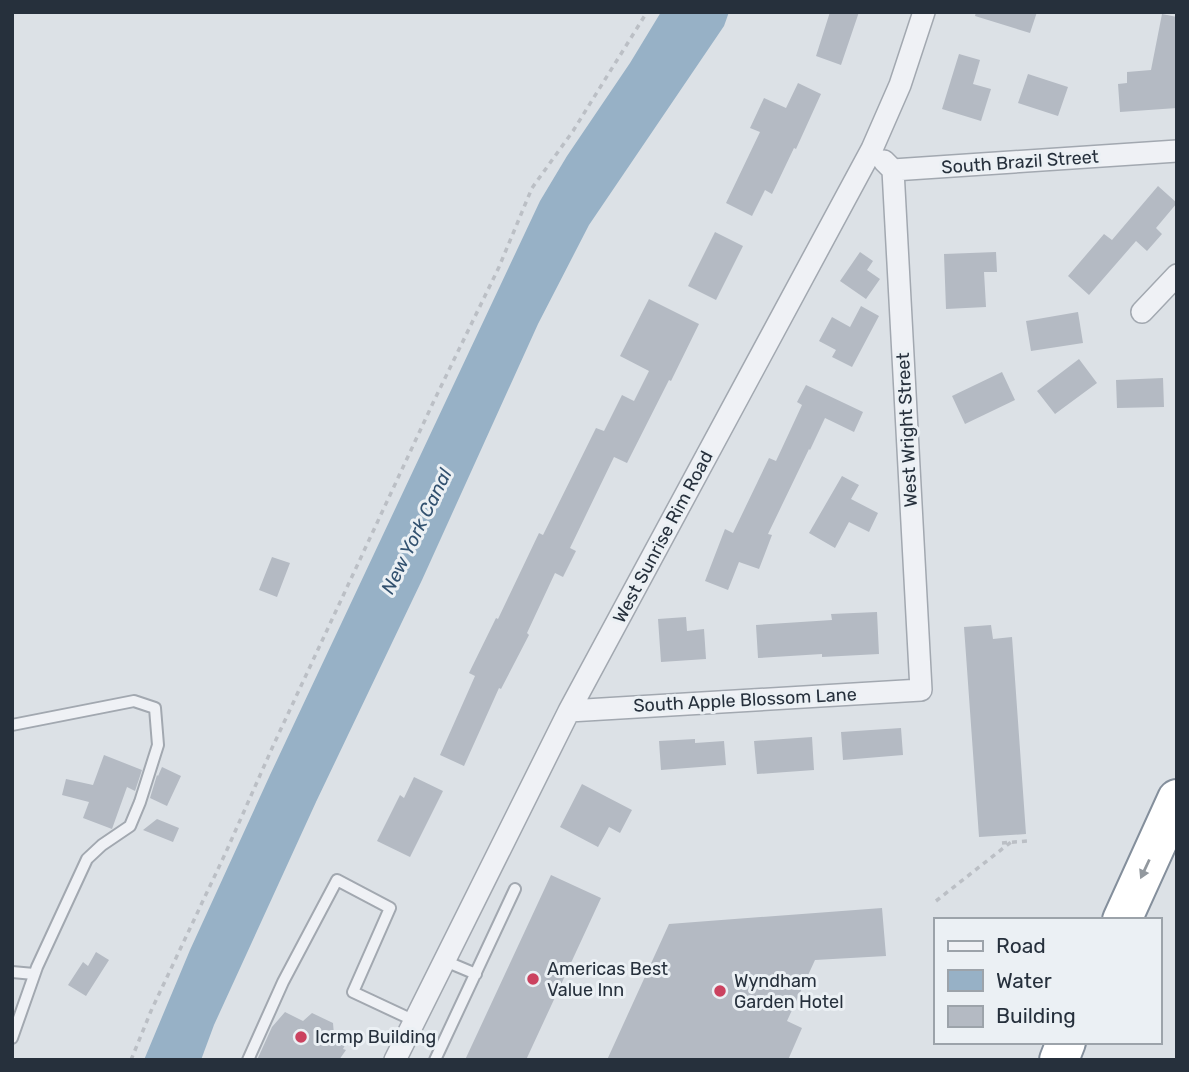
<svg xmlns="http://www.w3.org/2000/svg" width="1189" height="1072" font-family="Rubik,sans-serif">
<style>
.water{fill:#97b1c6}
.building{fill:#b4bac3}
.lines{fill:none;stroke-linecap:round;stroke-linejoin:round}
.service-casing{stroke:#a2a8b0;stroke-width:14}
.minor-casing{stroke:#a2a8b0;stroke-width:24}
.motorway-casing{stroke:#848f9c;stroke-width:42}
.path{stroke:#bbbfc5;stroke-width:3.5;stroke-dasharray:5 5;stroke-linecap:butt}
.service{stroke:#eff1f5;stroke-width:10}
.minor{stroke:#eff1f5;stroke-width:21}
.motorway{stroke:#fff;stroke-width:38}
.oneway{fill:#92989e}
.poi-dot{fill:#cb425f;stroke:#ebf0f4;stroke-width:2.5}
.labels{text-anchor:middle;stroke-width:6;stroke-linejoin:round;paint-order:stroke}
.street-label{font-size:18px;fill:#26303c;stroke:#ebf0f4}
.poi-label{font-size:18px;fill:#26303c;stroke:#ebf0f4;text-anchor:start}
.water-label{font-size:19px;font-style:italic;fill:#32516f;stroke:#ebf0f4}
</style>
<rect width="100%" height="100%" fill="#dce1e6"/>
<path class="water" d="M661,12H729L724,26L589,225L538,324L422,580L316,802L214,1025L201,1060H144L190,950L270,775L540,201L567,156L630,63Z"/>
<path class="building" d="M830,12H859L841,65L816,56Z
M976,12H1037L1030,33L975,16Z
M1162,14L1177,17V108L1120,112L1118,84L1127,83V72L1151,70Z
M959,54L980,60L973,84L991,89L981,121L942,109Z
M1028,74L1068,87L1058,116L1018,103Z
M798,83L821,94L796,149L794,148L772,194L765,190L752,216L726,203L760,132L750,128L764,98L786,108Z
M1158,186L1177,203L1156,228L1162,234L1147,251L1136,241L1089,295L1068,276L1104,234L1112,240Z
M715,232L743,246L716,300L688,286Z
M860,252L873,261L867,270L880,279L866,299L840,281Z
M996,252L997,272H984L986,307L946,309L944,254Z
M649,299L699,324L671,381L669,380L627,463L614,457L570,548L576,551L563,577L555,573L527,633L529,635L501,689L499,688L464,766L440,755L475,676L469,673L496,618L498,619L539,533L543,535L596,428L604,431L622,395L634,401L649,371L620,356Z
M861,306L879,316L852,367L832,357L836,350L819,341L832,317L850,327Z
M1078,312L1083,343L1031,351L1026,321Z
M1079,359L1097,383L1055,414L1037,391Z
M1002,372L1015,400L965,424L952,396Z
M1163,378L1164,407L1117,408L1116,380Z
M806,385L863,412L854,432L825,418L810,450L809,449L768,534L772,535L759,569L739,562L728,590L705,581L725,529L733,533L769,458L776,461L802,405L797,402Z
M842,476L859,485L851,499L878,513L869,532L849,522L835,548L809,533Z
M272,557L290,563L277,597L259,590Z
M877,612L879,654L822,657V654L758,658L756,625L832,620L831,614Z
M686,617L687,631L704,629L706,659L661,662L658,619Z
M991,625L993,639L1012,637L1026,834L979,837L964,627Z
M901,728L903,755L843,760L841,732Z
M812,737L814,770L757,774L754,741Z
M695,739V743L724,741L726,765L661,770L659,741Z
M104,755L142,770L135,791L127,787L112,829L83,818L89,802L62,795L66,779L93,785Z
M162,767L181,776L167,806L150,798L157,775L158,776Z
M414,777L443,791L410,857L377,841L400,795L404,798Z
M582,784L632,810L620,833L609,827L598,847L560,827Z
M157,819L179,828L173,842L143,830Z
M551,875L601,898L526,1060H465Z
M882,908L886,956L815,960L787,1021L802,1028L788,1060H607L669,924Z
M96,952L109,960L86,996L68,985L83,962L88,966Z
M285,1012L303,1021L312,1013L333,1023L334,1035L347,1041L343,1049L346,1050L339,1060H257L272,1027Z"/>
<g class="lines">
<g class="service-casing">
<path id="service" d="M12,725L134,701L155,708L158,745L140,802L130,826L102,845L87,859L37,967L12,1038
M445,961L476,974
M12,972L34,974
M248,1060L283,982L337,880L390,908L353,992L415,1021
M435,1060L515,889"/>
</g>
<g class="minor-casing">
<path id="minor" d="M884,161L893,170L1177,151
M1142,312L1177,275
M569,711L921,690L893,170
M395,1060L569,711L872,149L900,85L924,12"/>
</g>
<g class="motorway-casing">
<path id="motorway" d="M1122,920L1177,799
M1059,1060L1066,1042"/>
</g>
<path class="path" d="M1002,843L1028,841
M936,901L1011,842
M131,1060L151,1011L226,852L273,746L432,405L499,267L532,188L573,131L647,12"/>
<use href="#service" class="service"/>
<use href="#minor" class="minor"/>
<use href="#motorway" class="motorway"/>
</g>
<defs><path id="oneway-solid" d="M-6-.8H1V-3.2L6.5 0L1 3.2V.8H-6Z" transform="scale(1.75)"/></defs>
<use class="oneway" href="#oneway-solid" transform="translate(1145 869) rotate(115)"/>
<g class="poi-dot">
<circle cx="533" cy="979" r="7"/>
<circle cx="720" cy="991" r="7"/>
<circle cx="301" cy="1037" r="7"/>
</g>
<g class="labels">
<g class="street-label">
<text transform="translate(1020 162) rotate(-4)" y="6">South Brazil Street</text>
<text transform="translate(907 430) rotate(-93)" y="6">West Wright Street</text>
<text transform="translate(663 537) rotate(-62)" y="6">West Sunrise Rim Road</text>
<text transform="translate(745 700) rotate(-3)" y="6">South Apple Blossom Lane</text>
</g>
<g class="poi-label">
<text x="547" y="975">Americas Best<tspan x="547" dy="21">Value Inn</tspan></text>
<text x="734" y="987">Wyndham<tspan x="734" dy="21">Garden Hotel</tspan></text>
<text x="315" y="1043">Icrmp Building</text>
</g>
<g class="water-label">
<text transform="translate(416 531) rotate(-64)" y="7">New York Canal</text>
</g>
</g>
<rect width="1189" height="1072" fill="none" stroke="#26303c" stroke-width="28"/>
<rect x="934" y="918" width="228" height="126" fill="#ebf0f4" stroke="#9ca3aa" stroke-width="2"/>
<rect x="948" y="941" width="35" height="10" fill="#eff1f5" stroke="#9ca3aa" stroke-width="2"/>
<text x="996" y="953" font-size="21" fill="#26303c">Road</text>
<rect x="948" y="970" width="35" height="21" fill="#97b1c6" stroke="#9ca3aa" stroke-width="2"/>
<text x="996" y="988" font-size="21" fill="#26303c">Water</text>
<rect x="948" y="1006" width="35" height="21" fill="#b4bac3" stroke="#9ca3aa" stroke-width="2"/>
<text x="996" y="1023" font-size="21" fill="#26303c">Building</text>
</svg>
